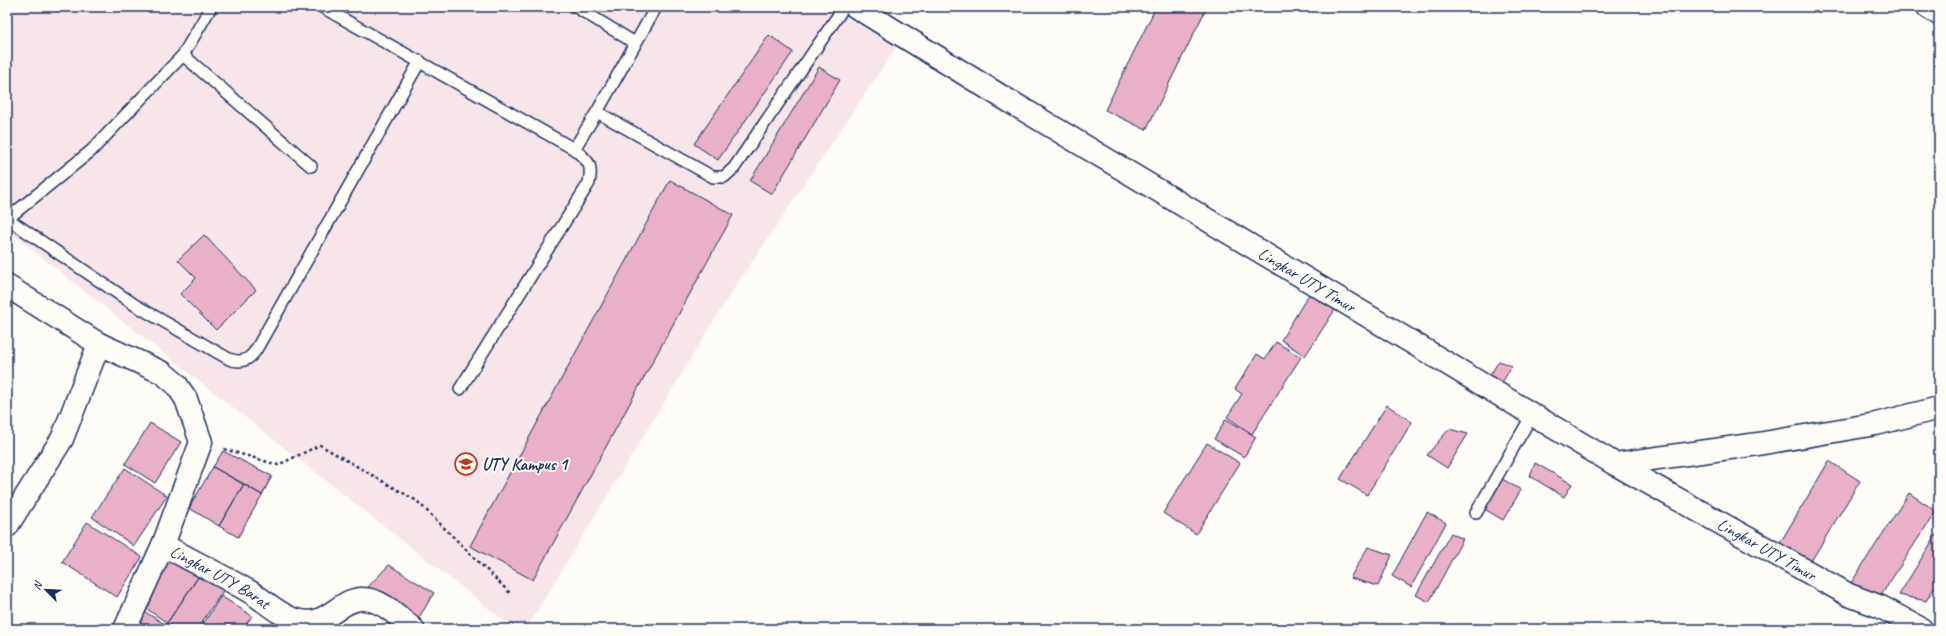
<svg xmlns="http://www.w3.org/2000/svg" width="1946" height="636" font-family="Caveat,sans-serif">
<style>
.built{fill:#f7e6e9}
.building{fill:#e8b1c7;stroke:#1b2f5e}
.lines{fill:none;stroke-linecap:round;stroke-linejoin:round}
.lane-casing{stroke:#1b2f5e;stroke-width:14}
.street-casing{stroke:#1b2f5e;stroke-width:25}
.path{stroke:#1b2f5e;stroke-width:2.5;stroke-dasharray:3 3;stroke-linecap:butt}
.lane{stroke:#fdfcf7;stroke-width:11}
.street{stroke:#fdfcf7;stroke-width:22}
.labels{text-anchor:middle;stroke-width:4;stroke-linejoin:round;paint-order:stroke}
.street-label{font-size:17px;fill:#1b2f5e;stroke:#fdfcf7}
.poi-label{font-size:17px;font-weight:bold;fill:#1b2f5e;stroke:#fdfcf7;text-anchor:start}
</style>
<rect width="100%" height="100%" fill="#fdfcf7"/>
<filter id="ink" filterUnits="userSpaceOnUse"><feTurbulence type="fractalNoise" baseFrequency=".025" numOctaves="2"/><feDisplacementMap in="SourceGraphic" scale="8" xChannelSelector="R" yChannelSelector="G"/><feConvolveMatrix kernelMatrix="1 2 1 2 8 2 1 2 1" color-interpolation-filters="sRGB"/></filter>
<g filter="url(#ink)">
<path class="built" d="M7,7H827L897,46L727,299L526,629H515L7,230Z"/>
<path class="building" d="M1156,7H1207L1146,130L1105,110Z
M769,35L793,52L718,160L694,144Z
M819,67L840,80L772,194L750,181Z
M670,180L733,215L533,580L470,546Z
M204,235L256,290L216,330L180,294L196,278L178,260Z
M1314,286L1340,302L1305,356L1281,340Z
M1276,342L1301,357L1252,434L1227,417L1242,394L1235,389L1257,354L1265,359Z
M1499,361L1512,366L1500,386L1487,380Z
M1387,405L1412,422L1367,495L1340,479Z
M1226,419L1256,437L1244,457L1214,439Z
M150,423L181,442L155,483L125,464Z
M1449,429L1468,434L1447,468L1427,455Z
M1207,443L1240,463L1196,534L1163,513Z
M223,451L272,476L262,495L213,467Z
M1829,461L1860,481L1811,561L1780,543Z
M1535,463L1572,484L1564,497L1530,476Z
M213,467L244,484L219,526L189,508Z
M125,468L167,496L134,546L92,517Z
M1499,477L1521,490L1503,520L1481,507Z
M244,484L262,495L238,537L219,526Z
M1909,493L1936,511L1878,600L1851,583Z
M1427,512L1446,523L1411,587L1392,576Z
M87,522L142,557L117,597L62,562Z
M1939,530V580L1926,601L1899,595Z
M1451,533L1463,539L1429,602L1416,595Z
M1368,547L1392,555L1378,586L1350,578Z
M174,554L201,573L167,623L140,604Z
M389,565L434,593L418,619L366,589Z
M201,573L225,588L197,629H176L167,623Z
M221,596L252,616L243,629H200Z
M140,609L173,629H135Z"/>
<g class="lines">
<g class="lane-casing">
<path id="lane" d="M322,7L574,149C588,161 593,163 589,183L460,389
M576,7L635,43
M183,55L311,166
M597,112L713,177H724L734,168L844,7
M574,149L597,112L656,7
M7,219L91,151L183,55L211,7
M8,219L135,305L229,359C242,364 250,360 257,348L420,61
M1476,513L1532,415"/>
</g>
<g class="street-casing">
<g id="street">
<path id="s1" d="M856,7L999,95L1615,464L1849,595L1881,607L1921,629"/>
<path d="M1928,7L1939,14"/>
<path id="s2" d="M7,286L99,344L163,373L176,384L186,399L201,442L163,545C193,561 223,576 252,593C266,602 281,616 296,620C328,629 337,600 361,599C381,598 399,617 413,629"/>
<path d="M1615,464L1758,444L1876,424L1939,408"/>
<path d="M7,526L62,439L99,344"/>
<path d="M125,629L163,545"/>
</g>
</g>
<path class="path" d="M224,449L278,465L320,445L417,501L511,594"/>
<use href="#lane" class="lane"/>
<use href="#street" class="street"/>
</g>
</g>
<defs>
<g id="university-ring" transform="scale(1.15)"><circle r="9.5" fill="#fdfcf7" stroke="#c8321e" stroke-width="1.5"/><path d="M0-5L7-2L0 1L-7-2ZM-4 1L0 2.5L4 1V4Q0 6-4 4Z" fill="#c8321e"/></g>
</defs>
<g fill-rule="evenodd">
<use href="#university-ring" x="466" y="464"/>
</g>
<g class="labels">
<g class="street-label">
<text dy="6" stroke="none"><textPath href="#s1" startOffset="527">Lingkar UTY Timur</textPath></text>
<text dy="6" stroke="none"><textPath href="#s1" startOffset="1060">Lingkar UTY Timur</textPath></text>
<text dy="6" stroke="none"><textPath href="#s2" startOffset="435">Lingkar UTY Barat</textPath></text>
</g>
<g class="poi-label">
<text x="482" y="470">UTY Kampus 1</text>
</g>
</g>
<rect width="1946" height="636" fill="none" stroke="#fdfcf7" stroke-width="24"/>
<rect x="12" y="12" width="1922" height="612" fill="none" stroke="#1b2f5e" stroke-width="1.5" filter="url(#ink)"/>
<g transform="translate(46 590) rotate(294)" stroke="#fdfcf7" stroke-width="3" paint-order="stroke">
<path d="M0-3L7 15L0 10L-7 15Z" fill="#1b2f5e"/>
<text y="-6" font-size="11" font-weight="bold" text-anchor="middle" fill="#1b2f5e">N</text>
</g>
</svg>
